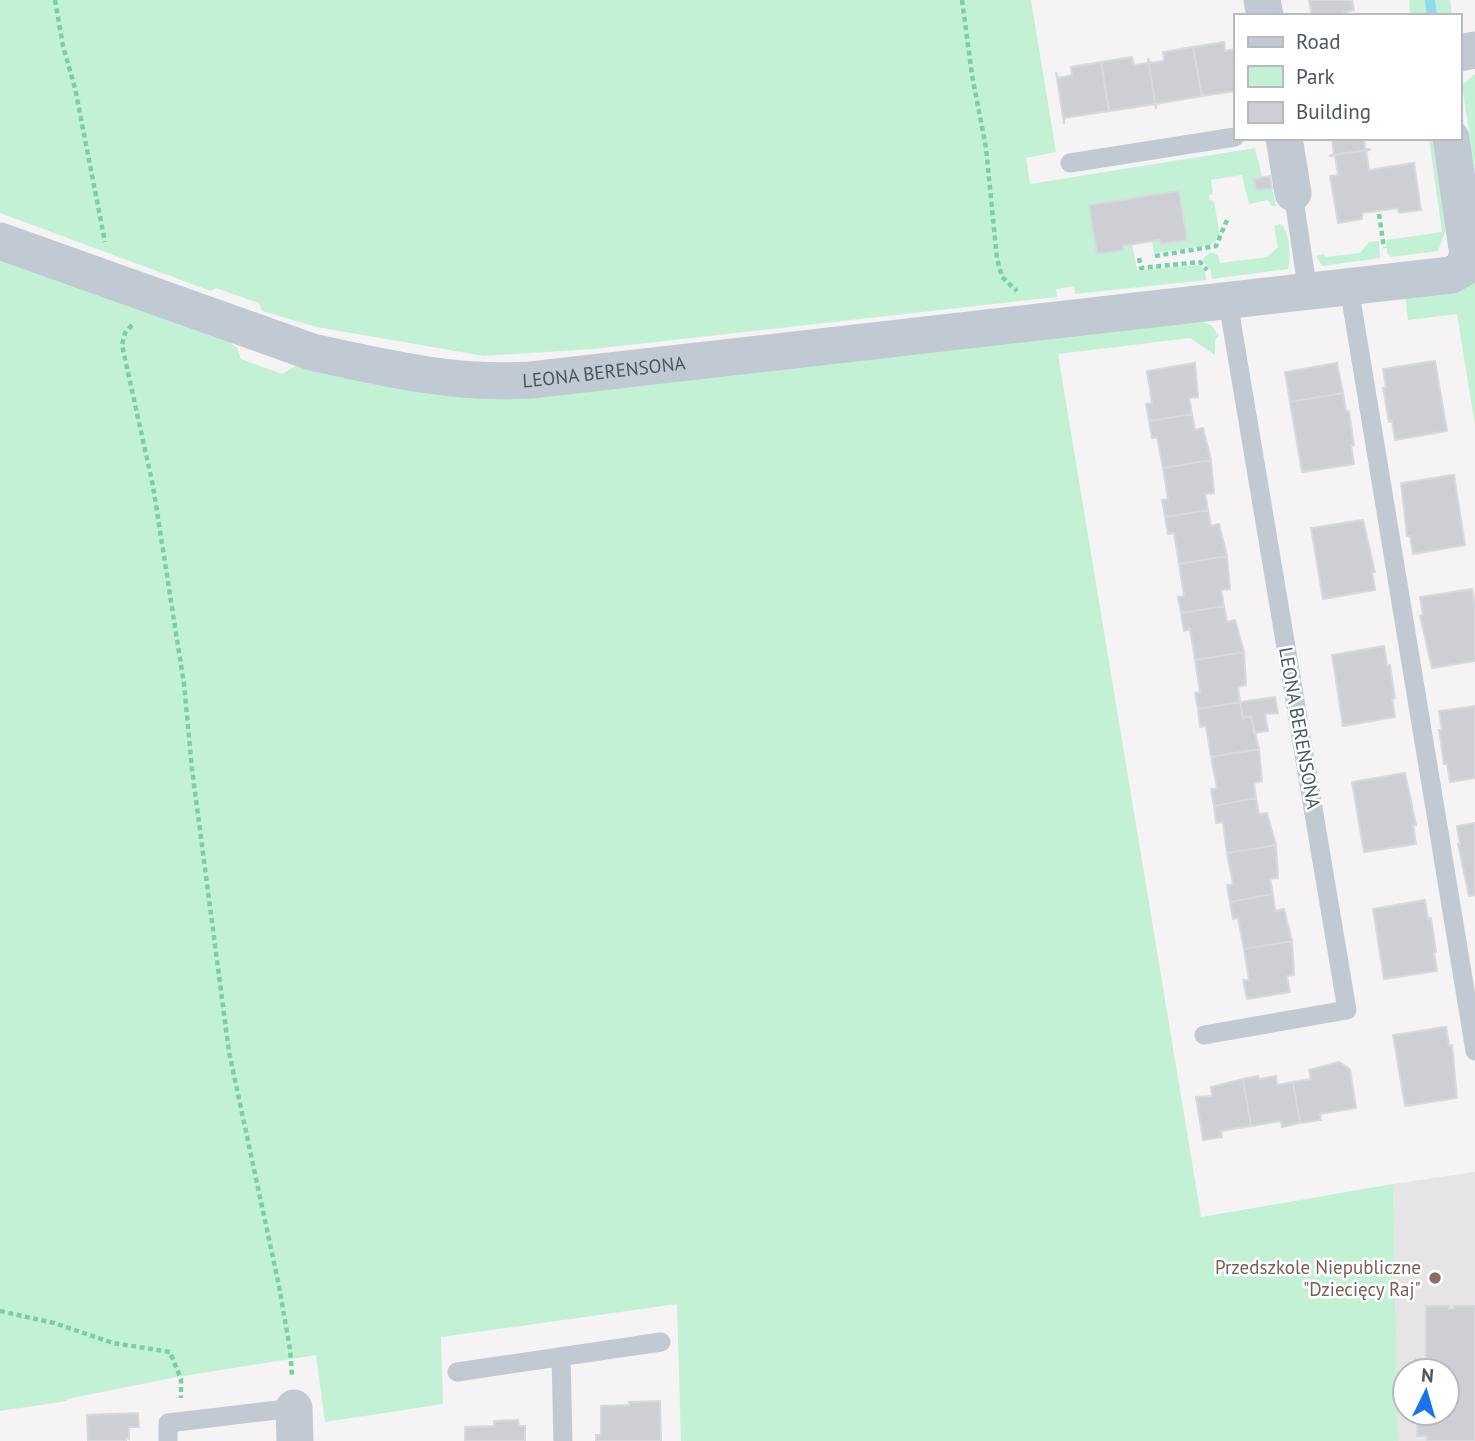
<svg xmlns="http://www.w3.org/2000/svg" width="1475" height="1441" font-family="'PT Sans',sans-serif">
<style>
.education{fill:#e6e4e5;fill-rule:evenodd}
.green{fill:#c3f1d5}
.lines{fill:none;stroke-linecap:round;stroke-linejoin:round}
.stream{stroke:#90daee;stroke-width:10}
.building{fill:#cdcfd5;stroke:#d7d9de;stroke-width:2}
.path{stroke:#7ad0a6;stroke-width:4.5;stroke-dasharray:5 3.5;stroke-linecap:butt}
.service{stroke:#c1cad2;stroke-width:19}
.minor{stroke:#c1cad2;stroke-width:37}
.education-dot{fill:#8d6e63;stroke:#fff;stroke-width:2.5}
.labels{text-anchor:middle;stroke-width:5;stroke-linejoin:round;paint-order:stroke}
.street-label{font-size:19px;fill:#4a5661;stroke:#fff}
.education-label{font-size:19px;fill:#785e54;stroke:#fff;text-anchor:end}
</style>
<rect width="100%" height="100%" fill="#f5f3f3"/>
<path class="education" d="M1475,1172V1441H1398L1393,1184ZM1405,1371H1447V1413H1405Z"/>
<path class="green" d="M0,0H1031L1056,152L1026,158L1030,184L1255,148L1262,177L1254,179L1256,190L1272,188L1276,206H1271L1268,200L1249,204L1242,175L1211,180L1213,194L1209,195L1210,200L1214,201L1220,236L1216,237V241L1210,245L1154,253L1152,241L1160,240L1161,244L1187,239L1179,191L1089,205L1097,254L1123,250V246L1132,244L1137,270L1199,265L1205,270L1206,280L1075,294L1074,286L1056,289L1057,297L593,349L484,356L317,327L262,311L259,303L216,288L211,291L0,213Z
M1409,0H1450L1452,16H1411Z
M1475,74V172L1462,85Z
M1429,138H1432L1446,229L1438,251L1391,257L1387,253L1386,240L1442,232Z
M1281,224C1290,233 1291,257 1288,269L1212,279L1211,270L1202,260L1210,252L1218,255L1220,263L1267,257L1278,247L1274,226Z
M1379,241L1380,258L1322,266L1316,256L1324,254L1325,257L1360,253L1369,242Z
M0,258L226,339L237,348L241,359L282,374L297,365L358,378L1202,322L1211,325L1219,336L1215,340V355L1190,338L1058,354L1201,1217L1393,1184L1398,1441H681L677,1304L441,1337L443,1404L325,1422L316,1355L177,1377L67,1399V1401L0,1411Z
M1475,279V425L1457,314L1408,320L1405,296Z"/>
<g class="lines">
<path class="stream" d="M1430,0L1432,16"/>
</g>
<path class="building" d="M1309,0H1352L1354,10L1343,13L1344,16H1312Z
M1224,42L1225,51L1235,49V91L1202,96L1193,47Z
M1193,47L1202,96L1156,104V109L1148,58L1150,63L1164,61L1163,52Z
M1132,57L1134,65L1148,63V58L1156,109L1155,104L1109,111L1101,62Z
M1101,62L1109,111L1064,118V124L1056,72L1058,78L1072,75L1071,67Z
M1332,138H1364L1365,149H1371L1329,156L1334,154Z
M1371,149L1366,151L1369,170L1414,163L1421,210L1399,213L1398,208L1362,213V219L1338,223L1330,176L1338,175L1335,156H1329Z
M1270,176L1272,188L1256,190L1254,179Z
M1179,191L1187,240L1161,244L1160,240L1152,241L1123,246L1124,250L1097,254L1089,205Z
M1435,361L1447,431L1395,440L1392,421L1389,422L1383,388L1386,387L1383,369Z
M1195,363L1198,397L1189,398L1192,414L1149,421L1146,404L1152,403L1147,371Z
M1337,363L1343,393L1290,402L1285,372Z
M1343,393L1346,411H1349L1354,445H1351L1354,464L1302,472L1290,402Z
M1192,414L1195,430L1203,428L1211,460L1163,468L1157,437L1152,438L1149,421Z
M1211,460L1214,493L1205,494L1208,510L1165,517L1162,500L1168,499L1163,468Z
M1454,475L1465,545L1413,554L1410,536H1407L1401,483Z
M1208,510L1211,526L1219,524L1227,556L1179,564L1174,533L1168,534L1165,517Z
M1363,520L1375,572H1372L1375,590L1323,599L1311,528Z
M1227,556L1230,589L1221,590L1224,606L1181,613L1178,597L1184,596L1179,564Z
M1472,589L1475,605V661L1432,668L1420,616L1423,615L1420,597Z
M1224,606L1227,622L1235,620L1244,652L1195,660L1190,629L1184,631L1181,613Z
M1384,646L1387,665H1390L1395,698L1392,699L1395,717L1343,726L1332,655Z
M1244,652L1246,685L1238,687L1240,702L1198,709L1195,693L1200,692L1195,660Z
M1275,697L1278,713L1265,714L1268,731L1254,733L1251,716L1243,718L1240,702Z
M1240,702L1243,718L1251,716L1259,749L1211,757L1206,726L1200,727L1198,709Z
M1475,706V778L1450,782L1447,764H1444L1439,730H1442L1439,711Z
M1259,749L1262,781L1254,783L1256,798L1214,806L1211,789L1217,788L1211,757Z
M1405,773L1416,825H1413L1416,844L1364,852L1352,782Z
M1256,798L1259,814L1267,813L1276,845L1227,853L1223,822L1216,823L1214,806Z
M1475,823V895L1469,896L1458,844H1460L1457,826Z
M1276,845L1278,878L1270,879L1273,894L1230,902L1227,885L1233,884L1227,853Z
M1273,894L1275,911L1284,909L1292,941L1244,949L1238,918L1233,919L1230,902Z
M1425,900L1428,919L1431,918L1436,952L1434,953L1437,971L1384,979L1373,909Z
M1292,941L1294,975L1287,976L1290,992L1247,999L1243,980H1249L1244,949Z
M1446,1027L1449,1045H1452L1457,1098L1405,1106L1393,1035Z
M1339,1062L1350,1069L1356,1108L1320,1114L1321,1120L1300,1123L1293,1082L1311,1079L1309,1070Z
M1258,1076L1259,1079L1276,1076L1277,1085L1293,1082L1300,1123L1282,1127L1281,1121L1251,1126L1243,1079Z
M1243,1079L1251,1126L1221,1131L1222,1137L1203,1140L1196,1097L1212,1096L1211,1087Z
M1426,1306H1449V1309H1454V1306H1475V1441H1427V1436H1417V1413H1447V1371H1416V1359L1426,1360Z
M660,1401L661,1441H596V1435H601V1406L629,1405V1402Z
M138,1413L139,1427H129V1439L126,1438V1441H88L87,1415Z
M518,1420L519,1426H525V1441H465V1427L494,1426V1421Z"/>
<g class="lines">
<path class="path" d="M55,0L63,46L75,88L105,242
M962,0L972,75L986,148L997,259L1002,277L1017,291
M1379,214L1384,248
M1155,256L1216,246L1227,220
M1139,258L1141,268L1200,262L1207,270
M132,325L125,333L122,345L153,486L184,684L192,769L229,1052L279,1286L290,1349L292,1376
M0,1311L54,1323L113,1343L170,1352L181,1379V1398"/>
<path class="service" d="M1070,163L1235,137
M1293,193L1308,292
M1349,287L1475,1051
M1204,1035L1347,1010L1228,302
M561,1357L563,1441
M457,1372L661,1342
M168,1441V1423L294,1408"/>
<g class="minor">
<path d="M1262,0L1265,16"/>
<path d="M1459,53L1475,50"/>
<path d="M1284,138L1293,193"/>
<path id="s1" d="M0,241L312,352C384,368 457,385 531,380L1451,275L1462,269L1468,255L1451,138"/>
<path d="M294,1408L295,1441"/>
</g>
</g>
<circle class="education-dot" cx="1435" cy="1278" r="7"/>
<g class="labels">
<g class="street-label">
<text dy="7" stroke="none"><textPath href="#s1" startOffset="626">LEONA BERENSONA</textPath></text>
<text transform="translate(1300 728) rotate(80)" y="7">LEONA BERENSONA</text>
</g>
<g class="education-label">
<text x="1421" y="1274">Przedszkole Niepubliczne<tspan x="1421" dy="22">"Dziecięcy Raj"</tspan></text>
</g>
</g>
<rect x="1234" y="14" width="228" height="126" fill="#ffffff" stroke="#b7bbc0" stroke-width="2"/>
<rect x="1248" y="37" width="35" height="10" fill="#c1cad2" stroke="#b7bbc0" stroke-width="2"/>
<text x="1296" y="49" font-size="21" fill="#4a5661">Road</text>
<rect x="1248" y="66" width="35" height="21" fill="#c3f1d5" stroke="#b7bbc0" stroke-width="2"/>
<text x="1296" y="84" font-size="21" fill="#4a5661">Park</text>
<rect x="1248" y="102" width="35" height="21" fill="#cdcfd5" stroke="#b7bbc0" stroke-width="2"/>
<text x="1296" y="119" font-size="21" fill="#4a5661">Building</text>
<g transform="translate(1426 1392) rotate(5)"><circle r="33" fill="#ffffff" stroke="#b7bbc0" stroke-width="2"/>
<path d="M0-5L12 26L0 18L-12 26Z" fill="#1a73e8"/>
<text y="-10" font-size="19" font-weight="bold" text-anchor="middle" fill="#4a5661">N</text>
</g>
</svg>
